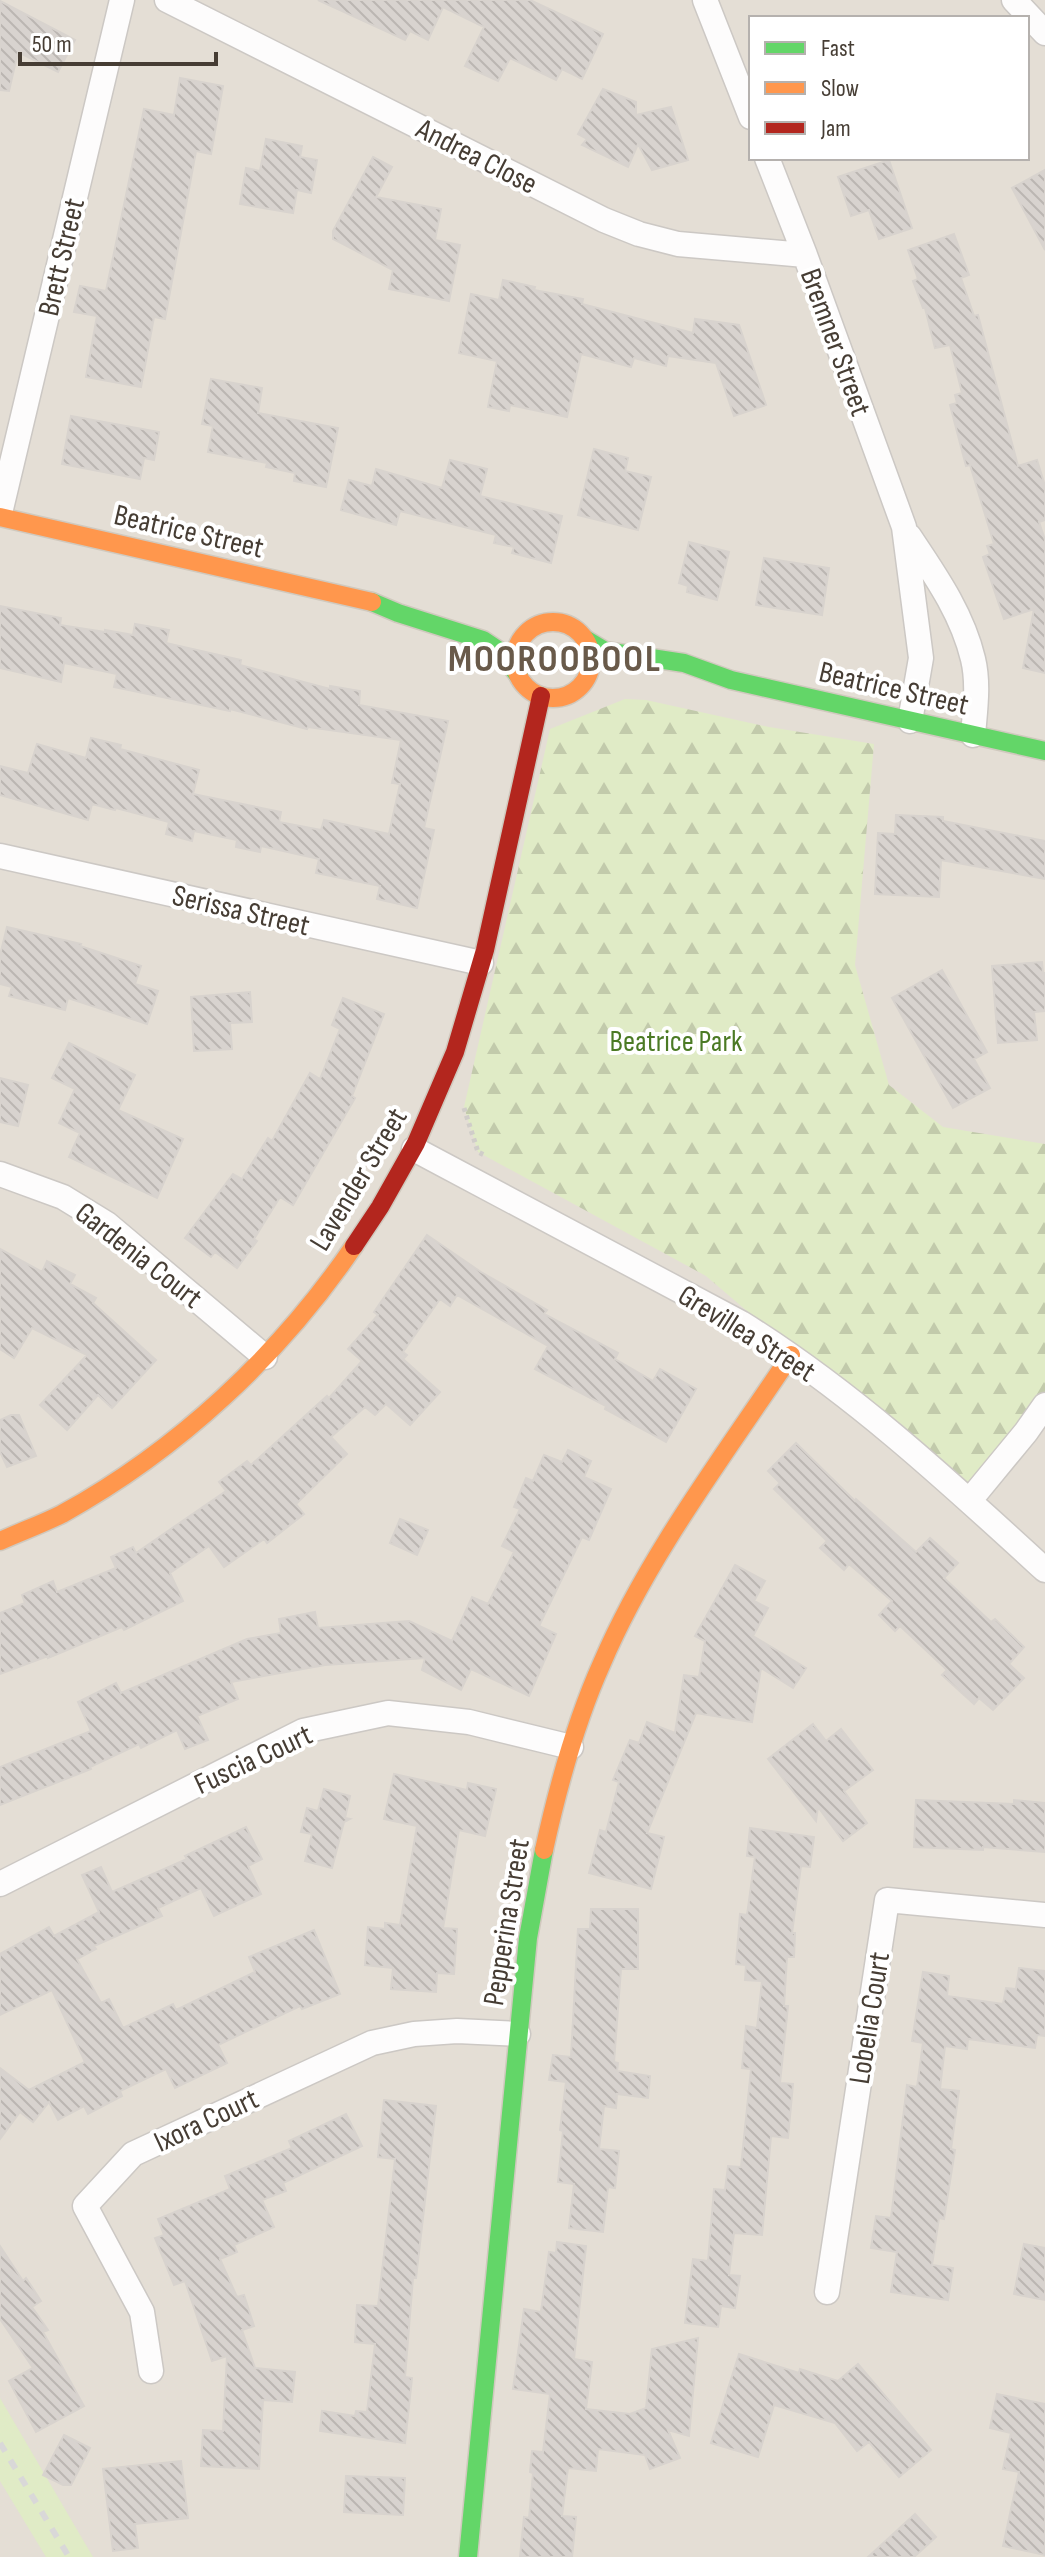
<svg xmlns="http://www.w3.org/2000/svg" width="1045" height="2557" font-family="'Sofia Sans Condensed',sans-serif">
<style>
.residential{fill:#e4ded5;fill-rule:evenodd}
.green{fill:#e0ebc6}
.forest{fill:url(#forest-firs)}
.building{fill:url(#building-back-hatch);stroke:#d8d3ce;stroke-width:2}
.lines{fill:none;stroke-linecap:round;stroke-linejoin:round}
.street-casing{stroke:#ccc8c4;stroke-width:27}
.fast-casing{stroke:#d0c9be;stroke-width:21}
.slow-casing{stroke:#d0c9be;stroke-width:21}
.jam-casing{stroke:#d0c9be;stroke-width:21}
.path{stroke:#d0cdc9;stroke-width:5;stroke-dasharray:4 4;stroke-linecap:butt}
.street{stroke:#fdfcfc;stroke-width:24}
.fast{stroke:#63d668;stroke-width:18}
.slow{stroke:#ff974d;stroke-width:18}
.jam{stroke:#b3261e;stroke-width:18}
.rail{stroke:#d9d8d8;stroke-width:6;stroke-dasharray:10 10;stroke-linecap:butt}
.labels{text-anchor:middle;stroke-width:8;stroke-linejoin:round;paint-order:stroke}
.street-label{font-size:30px;fill:#463d34;stroke:#fff}
.park-label{font-size:30px;fill:#4b7a24;stroke:#fff}
.district-label{font-size:38px;font-weight:bold;letter-spacing:2px;fill:#695a4a;stroke:#fff}
</style>
<defs>
<pattern id="forest-firs" width="22" height="20" patternUnits="userSpaceOnUse" patternTransform="scale(2)"><rect width="22" height="20" fill="#e0ebc6"/><path d="M5 1l3.5 6h-7zM16 11l3.5 6h-7z" fill="#c2caab"/></pattern>
<pattern id="building-back-hatch" width="6" height="6" patternUnits="userSpaceOnUse" patternTransform="scale(2)"><rect width="6" height="6" fill="#d8d3cf"/><path d="M-1 5l2 2M0 0l6 6M5-1l2 2" fill="none" stroke="#bbb6b2"/></pattern>
</defs>
<rect width="100%" height="100%" fill="#f0ece8"/>
<path class="residential" d="M0,0H1045V2557H0ZM751,18H1027V158H751Z"/>
<path class="green" d="M0,2398L93,2557H46L0,2481Z"/>
<path class="forest" d="M625,699L646,700L769,727L874,744L855,965L889,1085L943,1127L1045,1144V1405L977,1507L706,1276L478,1152L464,1107L550,729Z"/>
<path class="building" d="M318,0H530L603,34L582,79L562,69L556,80L510,58L498,81L465,66L484,27L443,7L428,40L410,31L405,40Z
M0,1L75,40L58,72L18,52L9,91L0,90Z
M180,78L223,86L211,154L196,151L165,319L154,317L141,387L86,377L97,316L74,312L80,286L106,291L144,109L174,115Z
M603,89L636,102V115L671,107L688,160L652,170L638,144L628,167L582,145L587,139L578,134Z
M266,139L302,146L300,157L317,160L311,193L297,190L293,213L240,204L246,168L260,171Z
M373,157L392,167L376,197L441,209L435,240L460,245L449,301L389,289L393,270L333,239V231Z
M889,160L912,228L879,239L869,210L851,216L838,177Z
M1045,170V250L1012,188Z
M954,234L969,275L961,278L974,316L978,315L1018,466L1037,460L1045,486V520L1039,522L1045,540V673L1023,668L1034,609L1004,619L983,557L990,554L987,546L994,544L970,465L966,466L950,405L957,403L955,395L962,393L950,345L935,348L925,308H923L913,281L918,279L908,250Z
M503,280L535,287L534,290L583,299L582,304L693,333L695,319L739,325L766,405L734,416L716,363L668,356L666,366L634,358L631,367L581,354L567,417L510,405L509,411L488,407L497,361L459,353L471,294L499,300Z
M211,379L262,388L258,413L338,428L326,487L294,481L295,473L266,467L267,463L208,452L213,426L202,424Z
M71,416L159,432L154,460L144,458L140,479L62,464Z
M594,449L628,458L625,471L651,477L638,530L578,515Z
M450,460L487,469L480,496L562,516L551,563L512,553L514,547L494,543L496,535L400,511L396,525L341,510L349,480L372,486L376,469L442,488Z
M689,542L729,552L717,600L687,592L688,586L679,583Z
M764,558L829,568L822,615L756,605Z
M0,606L61,618L60,625L105,632V630L133,635L135,624L169,630L166,643L241,660L240,665L330,689V686L360,691L359,705L448,721L424,828L434,830L417,908L377,899L380,886L316,873L319,859L261,846L260,852L236,847L237,840L194,831L192,841L166,834L169,822L116,808L115,810L92,804L88,820L0,795V766L28,773L37,744L86,758L91,738L121,745L120,749L199,770L193,794L281,812L279,822L321,830L324,820L389,834L400,784L392,783L401,740L308,727L307,729L230,709V711L114,687L117,674L64,663L61,682L0,668Z
M896,815L943,817V821L1045,841V879L941,860L939,897L875,894L878,833L895,834Z
M7,927L81,944L80,946L141,966L135,984L158,991L147,1024L68,998L65,1010L9,996L12,987L0,984V955Z
M1042,962L1043,973H1045V1011L1034,1012L1037,1040L998,1043L992,966Z
M942,970L987,1052L974,1059L990,1088L953,1108L892,998Z
M250,992L252,1022L230,1023L232,1049L194,1051L191,997Z
M343,998L384,1014L352,1096L355,1098L293,1205L280,1197L254,1239L257,1241L237,1268L215,1252L211,1257L185,1238L233,1174L242,1179L268,1138L272,1141L310,1073L320,1079L340,1029L332,1025Z
M69,1043L135,1075L118,1110L183,1139L157,1198L69,1157L80,1133L59,1123L75,1089L52,1078Z
M0,1078L28,1085L18,1126L0,1122Z
M427,1235L481,1272L547,1310L544,1314L618,1353L615,1359L653,1381L660,1369L696,1389L666,1442L605,1409L606,1406L535,1369L548,1346L457,1295L450,1306L440,1299L403,1352L407,1355L403,1359L440,1392L410,1425L386,1404L375,1415L365,1407L331,1437L347,1454L296,1504L304,1514L267,1543L264,1539L224,1567L209,1546L170,1573L183,1601L124,1630L122,1627L48,1658V1656L0,1674V1613L25,1603L22,1595L53,1581L57,1592L116,1568L111,1557L133,1547L136,1553L226,1491L219,1482L247,1461L251,1465L327,1396L329,1398L362,1361L348,1349L378,1315L374,1312Z
M0,1249L42,1272L47,1261L75,1275L70,1284L96,1298L93,1303L156,1360L112,1408L98,1395L67,1430L40,1405L87,1355L32,1328L14,1358L0,1349Z
M11,1415H19L36,1456L7,1467L0,1452V1420Z
M796,1443L855,1501L856,1499L916,1552L930,1538L958,1563L944,1578L991,1622L995,1619L1024,1647L1009,1664L1024,1678L993,1710L979,1698L974,1704L942,1675L947,1670L900,1626L895,1631L879,1615L892,1601L849,1564L844,1570L820,1548L827,1541L774,1489L780,1483L768,1471Z
M568,1450L591,1461L584,1477L611,1489L589,1540L582,1537L539,1626L556,1634L529,1696L471,1669L461,1690L422,1670L425,1658L325,1665L231,1682L238,1699L197,1716L208,1740L185,1749L177,1730L141,1748L139,1744L90,1767L91,1769L0,1805V1767L91,1731L78,1702L116,1683L121,1693L247,1639L281,1633L279,1619L315,1612L318,1628L409,1621L452,1641L472,1597L488,1604L514,1552L502,1546L520,1509L514,1507L526,1478L533,1481L544,1455L562,1462Z
M400,1519L428,1530L417,1555L390,1543Z
M735,1565L765,1581L754,1601L768,1608L753,1636L806,1668L793,1688L761,1668L752,1722L696,1713L647,1833L664,1837L651,1889L589,1873L600,1830L606,1832L619,1782L613,1780L630,1740L639,1743L647,1722L675,1733L684,1675L699,1677L705,1641L695,1636Z
M813,1724L826,1741L841,1729L873,1770L844,1791L867,1823L843,1841L818,1807L816,1821L768,1759Z
M394,1774L467,1790L468,1783L496,1789L485,1836L459,1830L443,1928L457,1929L454,1974L437,1973L436,1992L391,1989L393,1968L365,1965L368,1927L385,1929V1923L400,1925L417,1826L384,1819Z
M324,1789L350,1796L345,1818L350,1819L344,1822L332,1868L305,1861L312,1834L301,1832L307,1808L318,1811Z
M916,1800L1014,1804V1800L1045,1803V1852L983,1847V1850L914,1847Z
M246,1827L262,1859L248,1866L261,1894L214,1916L201,1888L158,1908L162,1916L94,1946L96,1949L77,1959L101,2003L109,1999L123,2028L173,2004L176,2010L255,1972L249,1957L314,1930L340,1994L302,2009L300,2006L218,2045L227,2063L175,2088L166,2069L120,2091L122,2096L88,2114L84,2106L58,2120L49,2102L33,2122L20,2112L0,2139V2068L29,2090L85,2062L52,1990L0,2015V1954L49,1927L54,1936L99,1912L82,1875L101,1867L112,1892L187,1859L185,1856Z
M750,1828L814,1837L810,1867L801,1866L792,1933H795L794,1957H787L784,2006H788L780,2083L793,2084L788,2138L771,2136L762,2235L734,2233L729,2275L740,2276L735,2308L721,2306L718,2327L685,2323L693,2259L708,2261L714,2189L725,2190L728,2166L741,2167L751,2069L742,2068L746,2026L757,2028L762,1981L745,1980L746,1965L736,1964L740,1914L747,1915L755,1857L747,1856Z
M591,1909H638V1969H621L614,2062L618,2063L617,2071L650,2076L648,2098L617,2094L616,2108L604,2106L599,2149L619,2151L615,2188L608,2187L603,2232L569,2228L574,2184L558,2182L563,2131L560,2130L566,2082L549,2080L553,2055L571,2057L578,1929H590Z
M1019,1968L1045,1971V2036L1037,2035L1035,2048L968,2039L967,2049L945,2046L940,2089L959,2091L951,2149L955,2150L944,2219L939,2218L932,2265L953,2268L948,2300L891,2292L897,2252L871,2248L876,2216L891,2218L907,2085L917,2087L923,2043L912,2041L923,1972L949,1976L947,1996L1003,2004L1006,1988L1016,1989Z
M384,2100L436,2106L416,2278H413L405,2377L412,2378L405,2443L320,2431L322,2411L355,2416L356,2411L367,2412L375,2344L355,2342L357,2305L378,2306L395,2159L378,2157Z
M346,2114L362,2146L283,2183L286,2191L262,2200L274,2227L234,2245L237,2252L220,2259L237,2297L244,2295L254,2326L242,2330L255,2368L295,2372L292,2402L263,2400L259,2469L201,2466L203,2430L223,2431L227,2356L212,2361L185,2281L174,2285L155,2238L164,2235L158,2219L230,2189L225,2176L292,2148L289,2141Z
M557,2242L586,2246L574,2359L592,2362L586,2409L630,2414L646,2408L652,2349L698,2338L689,2436L668,2430L680,2458L650,2469L645,2455L598,2449L596,2471L568,2468L562,2516L576,2517L572,2557H520L524,2517L529,2518L533,2473L530,2472L532,2451L543,2452L550,2394L513,2389L524,2309L541,2312L549,2252L556,2253Z
M1024,2244L1045,2248V2300L1014,2294Z
M0,2246L23,2281L26,2278L41,2301L32,2307L48,2330L43,2332L84,2406L36,2432L9,2381L33,2368L0,2319Z
M739,2354L799,2373L800,2369L838,2381L858,2364L931,2450L899,2477L869,2442L857,2451L835,2423L774,2405L758,2457L711,2443Z
M997,2394L1045,2404V2555L1003,2546L1019,2472L1003,2469L1011,2433L990,2428Z
M64,2435L90,2448L71,2485H63L43,2475Z
M181,2461L188,2518L135,2524L138,2548L113,2551L103,2469Z
M346,2476L405,2478L403,2515L344,2512Z
M915,2514L936,2537L914,2557H868Z"/>
<g class="lines">
<g class="street-casing">
<path id="street" d="M167,0L604,220L639,234L678,244L805,255
M705,0L751,117
M1014,0L1045,33
M767,158L805,255L904,527L921,658L910,721
M0,513L122,0
M909,536C935,575 962,613 973,659C979,684 975,710 973,735
M0,856L481,963
M414,1149L741,1323C852,1392 949,1482 1045,1570
M0,1174L63,1197L107,1224L265,1357
M970,1500L1026,1432L1045,1405
M0,1884L303,1731L388,1713L469,1722L571,1747
M827,2292L887,1900L1045,1915
M151,2371L142,2312L85,2206L133,2154L372,2043L414,2034L457,2031L518,2034"/>
</g>
<g class="fast-casing">
<path id="fast" d="M372,602L398,613L483,640L498,650L519,676
M585,639L605,651L684,663L731,680L1045,751
M468,2557L528,1938L544,1850"/>
</g>
<g class="slow-casing">
<path id="slow" d="M0,517L372,602
M515 660a38 38 0 1 1 76 0a38 38 0 1 1-76 0Z
M0,1541C20,1532 42,1524 62,1514C178,1450 279,1356 354,1246
M544,1850C558,1786 575,1723 602,1663C648,1555 726,1453 791,1355"/>
</g>
<g class="jam-casing">
<path id="jam" d="M354,1246L380,1207L416,1143L455,1052L485,950L541,696"/>
</g>
<path class="path" d="M464,1108L478,1152L486,1156"/>
<use href="#street" class="street"/>
<use href="#fast" class="fast"/>
<use href="#slow" class="slow"/>
<use href="#jam" class="jam"/>
<path class="rail" d="M0,2443L69,2557"/>
</g>
<g class="labels">
<g class="street-label">
<text transform="translate(477 156) rotate(27)" y="10">Andrea Close</text>
<text transform="translate(61 257) rotate(-77)" y="10">Brett Street</text>
<text transform="translate(836 342) rotate(70)" y="10">Bremner Street</text>
<text transform="translate(189 531) rotate(13)" y="10">Beatrice Street</text>
<text transform="translate(894 688) rotate(13)" y="10">Beatrice Street</text>
<text transform="translate(241 910) rotate(13)" y="10">Serissa Street</text>
<text transform="translate(358 1179) rotate(-59)" y="10">Lavender Street</text>
<text transform="translate(139 1255) rotate(38)" y="10">Gardenia Court</text>
<text transform="translate(747 1333) rotate(32)" y="10">Grevillea Street</text>
<text transform="translate(253 1759) rotate(-25)" y="10">Fuscia Court</text>
<text transform="translate(506 1922) rotate(-81)" y="10">Pepperina Street</text>
<text transform="translate(869 2018) rotate(-81)" y="10">Lobelia Court</text>
<text transform="translate(206 2120) rotate(-25)" y="10">Ixora Court</text>
</g>
<g class="park-label">
<text x="676" y="1051">Beatrice Park</text>
</g>
<g class="district-label">
<text x="555" y="671">MOOROOBOOL</text>
</g>
</g>
<rect x="749" y="16" width="280" height="144" fill="#ffffff" stroke="#b5b1ae" stroke-width="2"/>
<rect x="765" y="42" width="40" height="12" fill="#63d668" stroke="#b5b1ae" stroke-width="2"/>
<text x="821" y="56" font-size="24" fill="#463d34">Fast</text>
<rect x="765" y="82" width="40" height="12" fill="#ff974d" stroke="#b5b1ae" stroke-width="2"/>
<text x="821" y="96" font-size="24" fill="#463d34">Slow</text>
<rect x="765" y="122" width="40" height="12" fill="#b3261e" stroke="#b5b1ae" stroke-width="2"/>
<text x="821" y="136" font-size="24" fill="#463d34">Jam</text>
<path d="M20 52v12h196v-12" fill="none" stroke="#463d34" stroke-width="4"/>
<text x="32" y="52" font-size="24" fill="#463d34" stroke="#ffffff" stroke-width="6" paint-order="stroke">50 m</text>
</svg>
